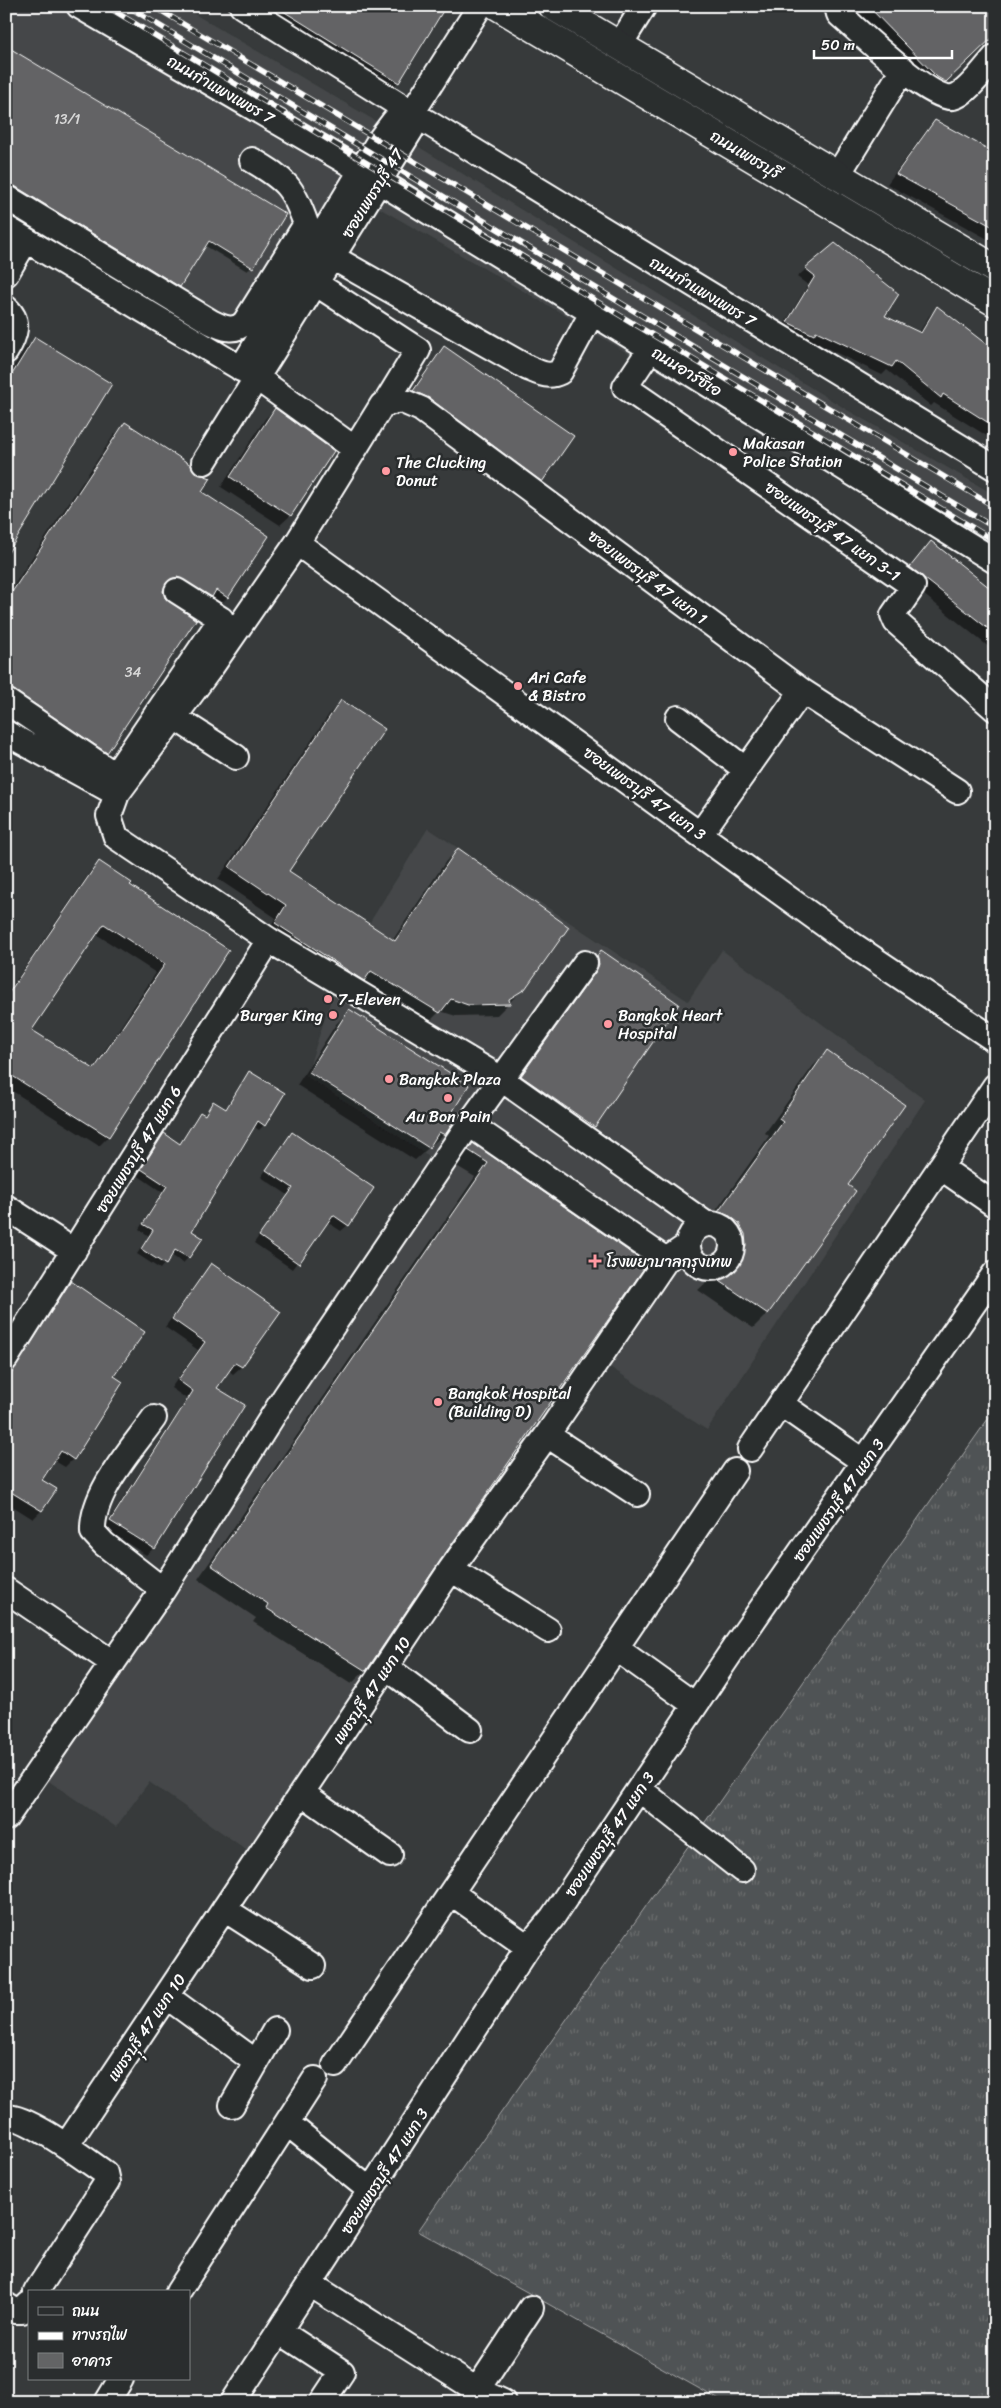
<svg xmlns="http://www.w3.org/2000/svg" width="1001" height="2408" font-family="Sriracha,'Playpen Sans Thai',sans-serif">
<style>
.built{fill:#444748}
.grass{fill:url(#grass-tufts);stroke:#a8a9aa}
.shadow{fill:#0007;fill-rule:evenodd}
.building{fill:#636465;stroke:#fff;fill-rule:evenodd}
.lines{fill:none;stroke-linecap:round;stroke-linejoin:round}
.minor-casing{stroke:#fff;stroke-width:28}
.major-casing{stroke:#fff;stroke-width:31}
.minor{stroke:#2a2d2e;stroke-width:24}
.major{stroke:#2a2d2e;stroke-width:28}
.rail-casing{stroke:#fff;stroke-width:5.5}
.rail{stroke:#2a2d2e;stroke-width:4;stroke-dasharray:11;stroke-linecap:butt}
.poi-dot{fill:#ff9aa2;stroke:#2a2d2e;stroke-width:2}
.labels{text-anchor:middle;stroke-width:5;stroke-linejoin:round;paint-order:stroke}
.number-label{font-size:14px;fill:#d8d8d8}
.street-label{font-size:16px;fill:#fff;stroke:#2a2d2e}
.poi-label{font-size:16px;fill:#fff;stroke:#2a2d2e;text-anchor:start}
</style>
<defs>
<pattern id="grass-tufts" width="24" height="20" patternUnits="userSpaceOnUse" patternTransform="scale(1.25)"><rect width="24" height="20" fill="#505354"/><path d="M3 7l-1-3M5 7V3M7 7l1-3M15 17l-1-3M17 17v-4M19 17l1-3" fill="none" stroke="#6a6d6e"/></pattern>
</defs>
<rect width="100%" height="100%" fill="#373a3b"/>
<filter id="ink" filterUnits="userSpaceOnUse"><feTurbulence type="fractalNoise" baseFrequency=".02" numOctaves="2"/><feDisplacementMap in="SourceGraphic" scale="10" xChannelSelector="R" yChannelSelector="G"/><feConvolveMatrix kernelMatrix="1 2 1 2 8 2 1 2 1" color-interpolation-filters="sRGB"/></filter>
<g filter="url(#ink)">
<path class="built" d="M6,6H181L406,139L849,411L995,495V575L556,310L341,186L254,331L6,206Z
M428,828L688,1001L722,950L925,1100L707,1430L599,1360L257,1857L149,1782L116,1827L28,1767L438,1162L306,1076L341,969Z"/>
<path class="grass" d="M995,1409V2402H723L418,2231Z"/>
<path class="shadow" d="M264,6H436L398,82L388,91Z
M842,6H995V34L931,95Z
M6,47L252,267L247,271L204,245L175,291L6,189Z
M935,121L995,155V243L887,184L926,131Z
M835,244L883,317L919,333L929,316L937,308L990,349L995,345V441L934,403L931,406L887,370L882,375L808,339L804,343L780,331L808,285L797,277Z
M35,339L6,552V379L25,348Z
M444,348L541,481L532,490L405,401L435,358Z
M275,409L332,451L290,516L280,525L221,487L265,419Z
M125,424L228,597L216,609L166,589H163L106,752L94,764L6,704V597L114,435Z
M931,543L995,594V652L902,577Z
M341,702L288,871L392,941L446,861L458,850L524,988L497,1015L456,1016L440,1011L427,1024L264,935L276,918L218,879L330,713Z
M99,863L129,886L227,950L108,1137L99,1146L6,1087V995L90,872ZM96,934L156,973L92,1070L30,1030Z
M601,952L594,1126L581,1139L508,1090L588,966Z
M349,1011L452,1123L444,1134L415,1160L297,1085L336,1024Z
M827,1052L847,1186L855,1192L767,1314L753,1328L698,1290L712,1277L730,1268L732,1260L731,1248L725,1238L716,1230L705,1226L769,1136L765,1133L813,1066Z
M249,1073L264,1125L259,1130L253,1126L190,1232L201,1238L188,1258L183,1263L171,1255L160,1269L137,1254L149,1236L139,1229L162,1192L137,1175L164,1135L179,1145L195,1119L200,1114L203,1116L213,1103L225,1110Z
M292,1134L348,1225L341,1231L327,1222L292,1269L254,1243L288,1195L261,1177Z
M473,1145L645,1264L439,1561L365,1671L351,1684L253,1622L256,1618L198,1579L475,1177L455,1165Z
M211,1265L279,1312L241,1367L233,1374L228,1370L216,1388L154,1548L146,1555L104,1528L187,1399L171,1388L198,1350L165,1327Z
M71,1283L112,1376L73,1459L65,1467L53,1460L40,1480L55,1489L41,1511L33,1519L6,1502V1380L62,1291Z"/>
<path class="building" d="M275,6H446L399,83Z
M868,6H995V35L946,82L937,77Z
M6,46L286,214L253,268L209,241L180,287L13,185L6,183Z
M935,120L995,153V228L896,174Z
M835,243L899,294L885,316L921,333L937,306L995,351V427L943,394L941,398L896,361L892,367L816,331L814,335L787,322L815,276L805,268Z
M35,337L112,384L6,556V384Z
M444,346L574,436L542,482L429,398L413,391Z
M275,408L334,451L291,516L230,477Z
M125,422L191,465L196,473L211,478L202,492L269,536L228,598L216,590L212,597L178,577L171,579L166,583L163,591L165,598L196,620L107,753L14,690L6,687V601Z
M931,541L995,592V634L910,567Z
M341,700L385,729L289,871L395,941L458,848L569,927L525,989L509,999L510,1004L468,1005L451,999L440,1013L371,971L364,981L275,923L286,905L229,867Z
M99,861L132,883L130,885L229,950L109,1137L6,1072V997ZM104,924L165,964L94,1069L32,1030Z
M601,950L679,1004L595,1127L521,1076L596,971L599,964L597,956Z
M349,1009L469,1085L448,1119L453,1123L445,1135L439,1132L429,1148L309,1072Z
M827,1050L905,1105L848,1185L856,1191L768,1314L711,1275L736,1264L743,1256L746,1245L745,1234L739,1223L730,1216L718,1212L783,1122L779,1119Z
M249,1071L285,1093L265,1126L258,1121L192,1231L203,1238L189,1258L175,1250L166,1265L141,1249L153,1230L143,1224L167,1186L141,1169L164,1133L180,1144L200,1112L205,1115L213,1101L226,1109Z
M292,1132L374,1188L349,1226L333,1215L299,1264L259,1236L293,1188L266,1170Z
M473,1143L647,1264L440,1561L366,1671L266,1608L268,1604L211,1565L488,1163L468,1150Z
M211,1263L281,1312L242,1367L235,1363L217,1388L245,1405L155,1549L110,1521L193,1391L178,1380L205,1342L172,1319Z
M71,1281L145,1332L114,1376L123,1382L74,1460L61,1451L42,1480L57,1489L42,1511L6,1489V1382Z"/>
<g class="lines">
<g class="minor-casing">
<path id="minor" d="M79,6L362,171
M242,6L412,113L995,468
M837,6L839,14C859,31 930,101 953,97C967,94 986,67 995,57
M619,46L644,6
M837,176L903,69
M379,181L995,561
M6,197L211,322C223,328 235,333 245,322L306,224C293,187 286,180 252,160
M6,228L257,378L355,449
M316,248L528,368C540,373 548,378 560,372L592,313
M6,274L26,240
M315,283L418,350L385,404
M6,308C21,321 15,336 6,351
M651,348L625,387L913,586L893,615L896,622L995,709
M241,369L379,141L394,121L412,113
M204,462L411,130L412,113L480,6
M297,543L850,943L995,1040
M6,701L115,775L221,619L177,591
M174,717L236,757
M678,718L745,769
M6,733L117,794
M701,833L802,691
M469,1124L666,1260
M940,1167L995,1205
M6,1207L74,1251
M688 1246a22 22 0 1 1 44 0a22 22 0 1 1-44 0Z
M706,1224L500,1078L269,940L116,837L109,816L117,794L212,666L297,543L382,405L400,400L421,409L802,691L957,791
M6,1358L269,940
M781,1404L864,1462
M154,1418C132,1449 91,1493 93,1532L104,1544L163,1590
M547,1435L637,1494
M750,1449L995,1086
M451,1569L548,1630
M6,1590L113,1663
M617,1649L695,1705
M386,1667L470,1730
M639,1789L742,1870
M302,1793L390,1855
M6,1818L163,1590L286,1395L469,1124L585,963
M453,1894L528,1947
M224,1909L313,1966
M166,1996L256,2062
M335,2065L735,1471
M232,2105L275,2030
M6,2117C27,2115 86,2160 105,2173L107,2182L36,2292
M287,2123L371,2191
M66,2146L451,1569L547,1435L666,1260L688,1245
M310,2284L477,2390L531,2308
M178,2292L315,2079
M6,2305L15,2311H22L29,2304
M279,2331L342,2372L322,2402
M107,2402L121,2379
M233,2402L528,1947L552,1918L736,1645L995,1273
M470,2402L477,2390L503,2402"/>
</g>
<g class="major-casing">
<path id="major" d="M498,6L995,302
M553,6L995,269"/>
</g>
<use href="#minor" class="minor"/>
<use href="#major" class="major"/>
<g class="rail-casing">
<path id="rail" d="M106,6L995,541
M127,6L995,528
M153,6L995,507"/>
</g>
<use href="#rail" class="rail"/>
</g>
</g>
<g class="poi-dot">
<circle cx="733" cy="452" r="5"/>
<circle cx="386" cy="471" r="5"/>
<circle cx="518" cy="686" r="5"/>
<circle cx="328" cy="999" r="5"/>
<circle cx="333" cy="1015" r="5"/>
<circle cx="608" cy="1024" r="5"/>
<circle cx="389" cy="1079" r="5"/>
<circle cx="448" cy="1098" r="5"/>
<path d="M592.5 1253.5h5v5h5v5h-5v5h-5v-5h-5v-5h5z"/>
<circle cx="438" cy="1402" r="5"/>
</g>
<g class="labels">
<g class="number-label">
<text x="67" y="124">13/1</text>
<text x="133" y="677">34</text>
</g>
<g class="street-label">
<text transform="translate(221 89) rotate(30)" y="6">ถนนกำแพงเพชร 7</text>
<text transform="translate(746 154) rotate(31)" y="6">ถนนเพชรบุรี</text>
<text transform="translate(372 193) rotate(-58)" y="6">ซอยเพชรบุรี 47</text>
<text transform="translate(703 291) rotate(31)" y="6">ถนนกำแพงเพชร 7</text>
<text transform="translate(687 371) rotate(32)" y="6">ถนนอาร์ซีเอ</text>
<text transform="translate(833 531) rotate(35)" y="6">ซอยเพชรบุรี 47 แยก 3-1</text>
<text transform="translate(648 577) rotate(37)" y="6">ซอยเพชรบุรี 47 แยก 1</text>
<text transform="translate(645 793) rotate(36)" y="6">ซอยเพชรบุรี 47 แยก 3</text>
<text transform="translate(138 1149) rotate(-58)" y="6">ซอยเพชรบุรี 47 แยก 6</text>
<text transform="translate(838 1500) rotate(-55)" y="6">ซอยเพชรบุรี 47 แยก 3</text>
<text transform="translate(371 1690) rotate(-56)" y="6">เพชรบุุรี 47 แยก 10</text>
<text transform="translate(609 1834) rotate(-56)" y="6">ซอยเพชรบุรี 47 แยก 3</text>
<text transform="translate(146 2027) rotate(-56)" y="6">เพชรบุุรี 47 แยก 10</text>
<text transform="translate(384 2171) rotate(-57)" y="6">ซอยเพชรบุรี 47 แยก 3</text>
</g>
<g class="poi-label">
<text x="743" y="449">Makasan<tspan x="743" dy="18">Police Station</tspan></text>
<text x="396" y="468">The Clucking<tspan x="396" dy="18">Donut</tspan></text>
<text x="528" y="683">Ari Cafe<tspan x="528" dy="18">&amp; Bistro</tspan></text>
<text x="338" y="1005">7-Eleven</text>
<text x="323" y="1021" text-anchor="end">Burger King</text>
<text x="618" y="1021">Bangkok Heart<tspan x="618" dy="18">Hospital</tspan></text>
<text x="399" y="1085">Bangkok Plaza</text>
<text x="448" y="1122" text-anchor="middle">Au Bon Pain</text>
<text x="606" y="1267">โรงพยาบาลกรุงเทพ</text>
<text x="448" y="1399">Bangkok Hospital<tspan x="448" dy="18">(Building D)</tspan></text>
</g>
</g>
<rect width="1001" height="2408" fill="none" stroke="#2a2d2e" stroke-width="25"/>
<rect x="12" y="12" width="976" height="2383" fill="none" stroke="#fff" stroke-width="2" filter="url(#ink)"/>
<rect x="28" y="2290" width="162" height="90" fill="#2a2d2e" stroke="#7f8182"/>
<rect x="38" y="2307" width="25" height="8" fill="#2a2d2e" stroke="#7f8182"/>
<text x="72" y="2316" font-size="15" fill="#ffffff">ถนน</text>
<rect x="38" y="2332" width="25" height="8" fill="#ffffff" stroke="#7f8182"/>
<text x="72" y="2340" font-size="15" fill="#ffffff">ทางรถไฟ</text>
<rect x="38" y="2353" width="25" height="15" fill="#636465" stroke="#7f8182"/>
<text x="72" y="2366" font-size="15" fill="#ffffff">อาคาร</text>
<path d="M814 50v8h138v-8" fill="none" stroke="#ffffff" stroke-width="2.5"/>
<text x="821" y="50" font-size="15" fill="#ffffff" stroke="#2a2d2e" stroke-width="4" paint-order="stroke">50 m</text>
</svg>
